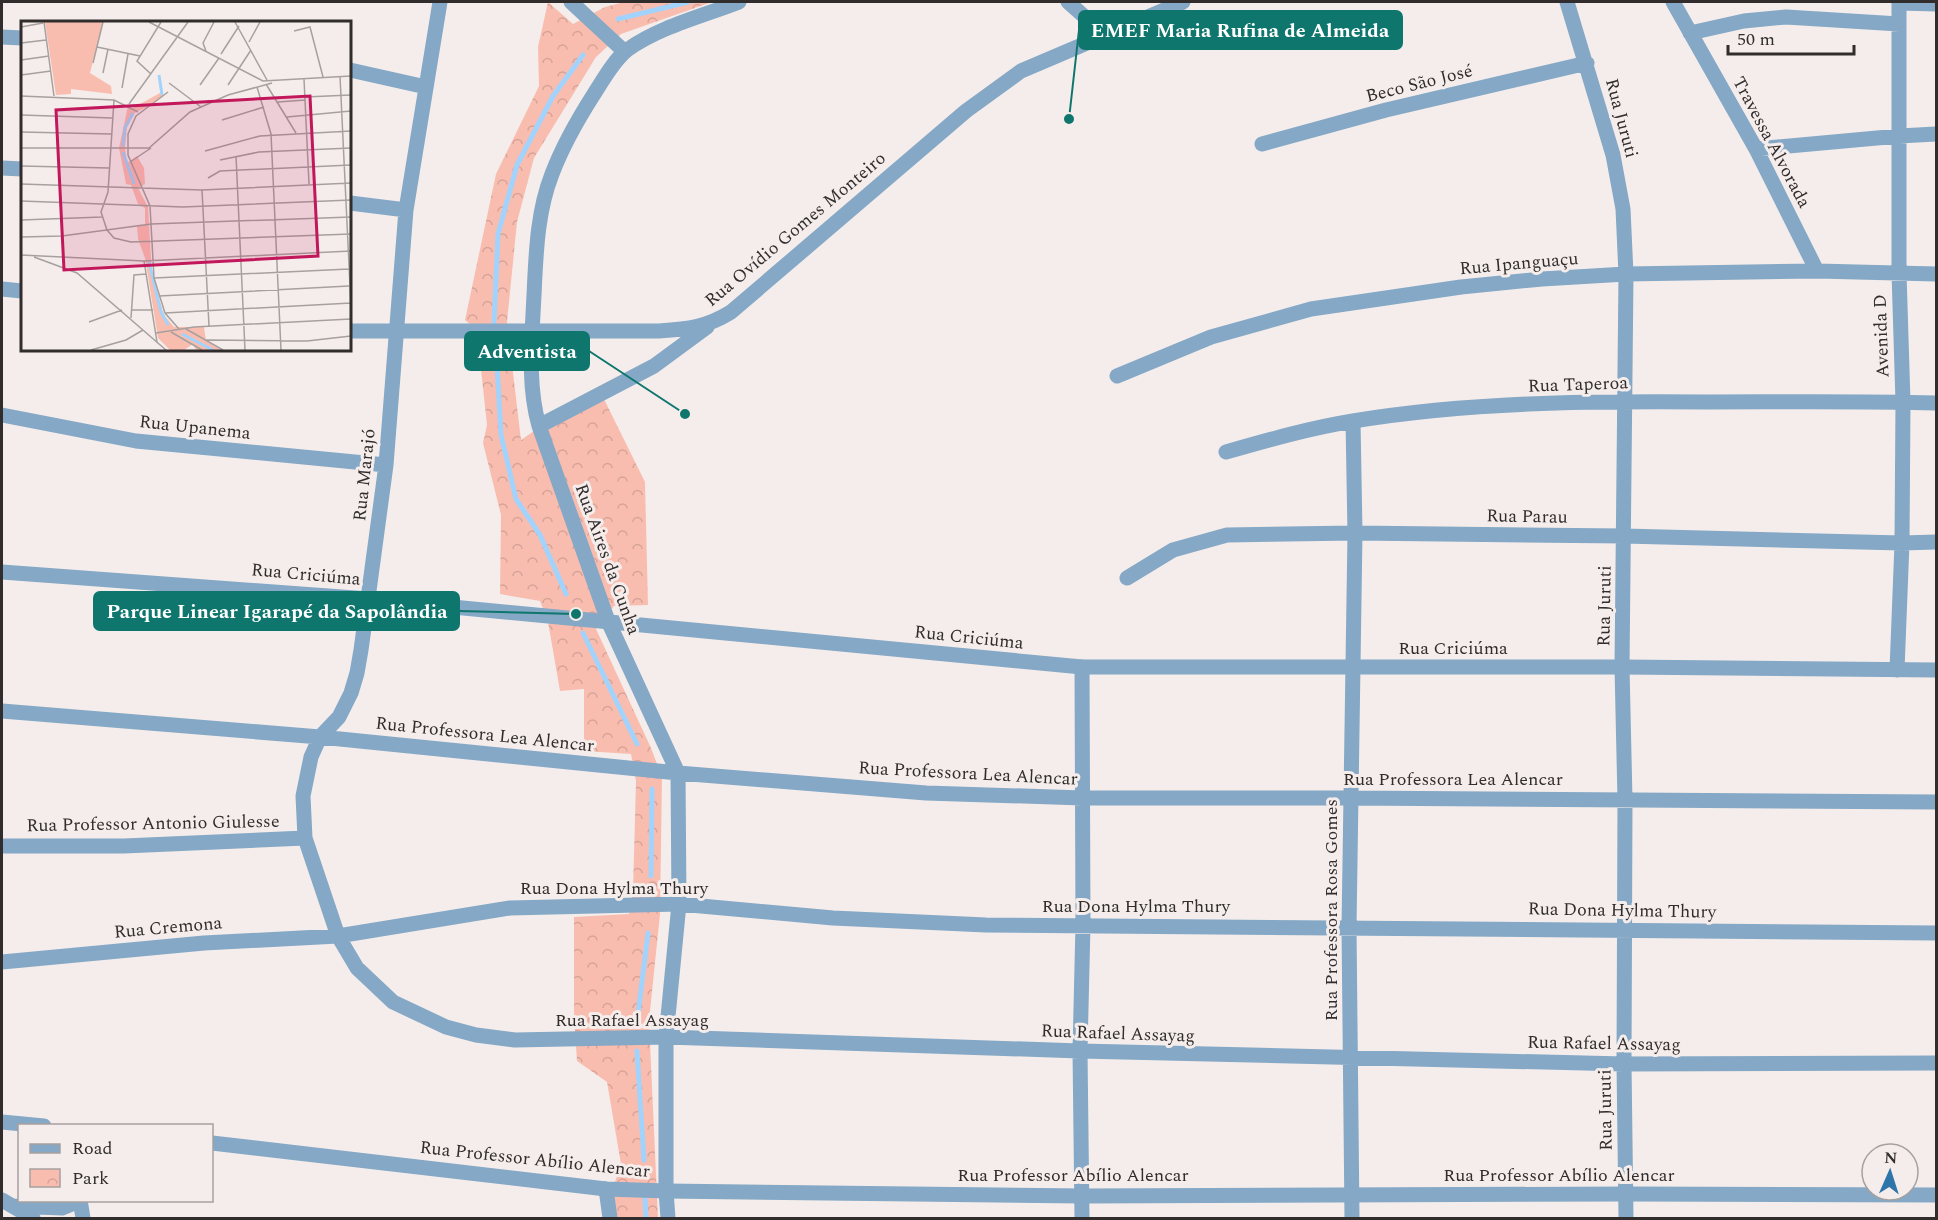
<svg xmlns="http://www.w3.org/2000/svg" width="1938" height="1220" font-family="Spectral,serif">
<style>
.park{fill:url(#park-crowns)}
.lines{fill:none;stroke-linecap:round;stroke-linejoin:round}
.stream{stroke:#a2d3fc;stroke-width:5}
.minor{stroke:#84a8c5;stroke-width:15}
.tertiary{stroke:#84a8c5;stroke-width:15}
.labels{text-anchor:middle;stroke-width:6;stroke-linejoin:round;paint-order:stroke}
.street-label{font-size:18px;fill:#302d2c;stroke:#f5edeb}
.inset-river{fill:none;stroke:#a2d3fc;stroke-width:3}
.inset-road{fill:none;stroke:#a6a09f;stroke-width:1.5}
.view{fill:#c2185b;fill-opacity:0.15;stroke:#c2185b;stroke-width:3}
.inset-edge{fill:none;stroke:#302d2c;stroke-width:3}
.leader{fill:none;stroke:#0f766e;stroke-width:2}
.callout-dot{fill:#0f766e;stroke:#f5edeb;stroke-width:2}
.callout{fill:#0f766e;stroke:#0f766e;stroke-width:2}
.callout-label{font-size:20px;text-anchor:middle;font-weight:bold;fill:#fff}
</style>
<defs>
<pattern id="park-crowns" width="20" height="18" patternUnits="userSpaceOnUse" patternTransform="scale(1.5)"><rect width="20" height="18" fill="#f9bdb0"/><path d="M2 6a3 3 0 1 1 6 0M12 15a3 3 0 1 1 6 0" fill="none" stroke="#d6a398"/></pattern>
</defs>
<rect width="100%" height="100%" fill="#f5edeb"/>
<path class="park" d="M548,2L573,24L605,7L624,2H712L621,34L596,57L534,158L517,222L507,322L521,440L598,387L645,482L648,605L614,606L596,629L651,748L662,777L660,914L649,1021L658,1218H613L610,1197L621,1164L607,1082L577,1061L574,1018V917L629,914L633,891L636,781L631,754L584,751V689L560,691L548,622L540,601L500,594L501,515L483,443L487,425L478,342L471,325L465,320L496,174L539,86L538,47Z"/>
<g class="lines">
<path class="stream" d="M618,19L688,2
M494,322L498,234L517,165L553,96L583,55
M496,346L501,435L516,499L540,535L566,594
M583,633L637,744
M651,876L652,789
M638,1014L648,933
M637,1051L644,1160
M645,1199L646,1218"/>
<path class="minor" d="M440,2L406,210L386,465L361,650L357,673L351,693L339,717L320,737L311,757L303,796L305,838L338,936L357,968L393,1002L446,1027L476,1035L515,1040L666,1037L1080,1051L1624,1064L1936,1063
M571,2L625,52
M1068,2L1104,34
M1567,2L1613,155L1623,209L1626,274L1622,667L1625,800L1624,1064L1626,1218
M1673,2L1756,149L1817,271
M1899,3L1936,4
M1690,33L1744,21L1786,17L1899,24
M2,37L22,38
M350,70L426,87
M1262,144L1386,110L1587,63
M1756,149L1899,136L1936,134
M2,168L22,169
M350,203L406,210
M2,289L22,291
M350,331H658C688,329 705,328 731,312L966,111L1021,71L1183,2
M1117,376L1211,337L1311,309L1461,287L1542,279L1626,274L1817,271L1936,274
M2,415L136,441L386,465
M539,426L654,366L707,327
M1226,452C1268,440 1310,428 1353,421C1469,402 1588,401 1706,402C1783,402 1860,401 1936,403
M1127,578L1173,550L1227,535L1355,533L1624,536L1902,543L1936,542
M1897,670L1902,543L1903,402L1899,273V2
M2,711L320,737L678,773L926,793L1083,798H1350L1936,802
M2,846H124L305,838
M2,962L204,943L338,936L510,908L679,904L833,918L986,925L1936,933
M606,1189L610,1218
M668,1218L666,1191V1037L679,904L678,773L608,621L539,426C527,384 532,338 534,295C536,254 537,212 552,174C563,145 578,119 594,94C603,80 614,60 627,50C659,27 703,16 739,2
M1082,1218L1080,1051L1083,924L1082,667
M1352,1218L1349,927L1355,533L1353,421"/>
<path class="tertiary" d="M2,572L369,599L1082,667H1622L1936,670
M2,1122L44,1126
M212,1143L606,1189L666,1191L1082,1196L1626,1194L1936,1195
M2,1200L33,1218
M80,1200L83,1218
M13,1206L62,1208L79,1201"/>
</g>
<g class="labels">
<g class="street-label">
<text transform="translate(1419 83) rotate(-14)" y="6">Beco São José</text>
<text transform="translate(1622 118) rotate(75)" y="6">Rua Juruti</text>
<text transform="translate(1772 142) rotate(62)" y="6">Travessa Alvorada</text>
<text transform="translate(795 229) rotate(-40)" y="6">Rua Ovídio Gomes Monteiro</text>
<text transform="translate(1519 263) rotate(-5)" y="6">Rua Ipanguaçu</text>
<text transform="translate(1881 336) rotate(-92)" y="6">Avenida D</text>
<text transform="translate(1578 384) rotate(-2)" y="6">Rua Taperoa</text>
<text transform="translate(195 427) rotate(6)" y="6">Rua Upanema</text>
<text transform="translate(364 475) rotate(-84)" y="6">Rua Marajó</text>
<text transform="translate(1527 516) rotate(1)" y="6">Rua Parau</text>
<text transform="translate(608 559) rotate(70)" y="6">Rua Aires da Cunha</text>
<text transform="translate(306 574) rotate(5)" y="6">Rua Criciúma</text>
<text transform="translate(1604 606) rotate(-89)" y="6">Rua Juruti</text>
<text transform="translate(969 637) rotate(6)" y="6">Rua Criciúma</text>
<text x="1453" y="654">Rua Criciúma</text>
<text transform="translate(485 734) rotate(6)" y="6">Rua Professora Lea Alencar</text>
<text transform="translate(968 773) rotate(3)" y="6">Rua Professora Lea Alencar</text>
<text x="1453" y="785">Rua Professora Lea Alencar</text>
<text transform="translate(153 823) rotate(-1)" y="6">Rua Professor Antonio Giulesse</text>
<text x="614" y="894">Rua Dona Hylma Thury</text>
<text x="1136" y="912">Rua Dona Hylma Thury</text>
<text transform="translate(1331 910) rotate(-90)" y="6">Rua Professora Rosa Gomes</text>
<text transform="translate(1622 910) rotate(1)" y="6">Rua Dona Hylma Thury</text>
<text transform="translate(168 927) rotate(-5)" y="6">Rua Cremona</text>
<text x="632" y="1026">Rua Rafael Assayag</text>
<text transform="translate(1118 1033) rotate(2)" y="6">Rua Rafael Assayag</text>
<text transform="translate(1604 1043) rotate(1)" y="6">Rua Rafael Assayag</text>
<text transform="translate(1605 1110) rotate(-91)" y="6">Rua Juruti</text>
<text transform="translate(535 1159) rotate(6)" y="6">Rua Professor Abílio Alencar</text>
<text x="1073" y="1181">Rua Professor Abílio Alencar</text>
<text x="1559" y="1181">Rua Professor Abílio Alencar</text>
</g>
</g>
<g transform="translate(21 21)">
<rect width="330" height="330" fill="#f5edeb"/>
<path d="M24,1H82L69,52L90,65L91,73L50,68V73L35,74Z" fill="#f9bdb0"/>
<path d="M139,72L142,75L135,81L114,92L106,106L104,127L106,142L116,135L123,147L124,163L117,167L127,186L131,255L143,294L153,306H183L185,320L200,329H175L172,323L163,329H149L137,317L124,237L117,218L116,205L124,204V187L117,183L110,164L105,163L98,127L107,85L110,88Z" fill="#f9bdb0"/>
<path class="inset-river" d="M138,54L141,74M102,125L104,107L112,92M102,131L113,163M128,241L140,291L147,304M161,313L192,329"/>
<path class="inset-road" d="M23,1L33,75M128,1L242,60L330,55M214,1L246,59M0,6L22,2M273,10L289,6L302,56M228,21L239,1M0,22L25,19M76,26L119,35M185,30L182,22L193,1M200,33L218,5M0,39L28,35M72,42L82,1M82,52L87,28M130,53L116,40L140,1M0,54L30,50M319,55L330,286M283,58L288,163M148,62L180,86M245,63L275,112M179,64L198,37M207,64L230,29M236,66L250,113L260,329M101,67L107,33M147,71L115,95L107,113V134L129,185L133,257L144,292L158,308M0,75L93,79L117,91M284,76L330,74M93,79L87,171L80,191L86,209L93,217L110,221L330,213M257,81L284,79M108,83L167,1M0,94L91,97M266,96L330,90M201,99L243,86M0,111L90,113M0,127H128L169,91L207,74L251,62M184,130L239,115L330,110M215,135L224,329M199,139L238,131L330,127M109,141L130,127M0,145L88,147M187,157L199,150L330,144M0,163L181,169L330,162M181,169L188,305M0,180L162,186L330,179M0,199L81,196M0,216L41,215L130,203L330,196M0,234L123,240L330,230M13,236L56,252L145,329M123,240L136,321M133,257L328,248M138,275L328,265M111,289H132M144,292L330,282M110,297L113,254L125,253M68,301L101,289M165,308L202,329M150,311L181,329M135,312L173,306L330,298M185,319L286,320L330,315M70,329L105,319L122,309"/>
<path class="view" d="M289,75L297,235L43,249L35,89Z"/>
<rect width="330" height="330" class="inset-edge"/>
</g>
<path class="leader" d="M1069 119L1079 30M685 414L589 351M576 614L459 611"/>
<g class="callout-dot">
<circle cx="1069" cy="119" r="6"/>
<circle cx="685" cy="414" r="6"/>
<circle cx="576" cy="614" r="6"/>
</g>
<g class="callout">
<rect x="1079" y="11" width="323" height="38" rx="6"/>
<rect x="465" y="332" width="124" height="38" rx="6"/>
<rect x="94" y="592" width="365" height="38" rx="6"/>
</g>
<g class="callout-label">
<text x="1240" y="37">EMEF Maria Rufina de Almeida</text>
<text x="527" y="358">Adventista</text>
<text x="277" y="618">Parque Linear Igarapé da Sapolândia</text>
</g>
<rect width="1938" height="1220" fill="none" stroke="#302d2c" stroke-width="6"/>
<rect x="18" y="1124" width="195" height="78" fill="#f5edeb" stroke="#a6a09f" stroke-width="1.5"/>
<rect x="30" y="1144" width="30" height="9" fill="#84a8c5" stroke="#a6a09f" stroke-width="1.5"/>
<text x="72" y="1154" font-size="18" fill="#302d2c">Road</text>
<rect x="30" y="1169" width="30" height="18" fill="url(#park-crowns)" stroke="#a6a09f" stroke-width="1.5"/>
<text x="72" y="1184" font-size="18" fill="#302d2c">Park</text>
<g transform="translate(1890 1172) rotate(3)"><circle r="28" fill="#f5edeb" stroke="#a6a09f" stroke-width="1.5"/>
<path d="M0-4.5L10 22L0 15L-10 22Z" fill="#2e76aa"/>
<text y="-9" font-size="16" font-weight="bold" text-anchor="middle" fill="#302d2c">N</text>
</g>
<path d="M1728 45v9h126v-9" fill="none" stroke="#302d2c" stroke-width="3"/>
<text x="1737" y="45" font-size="18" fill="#302d2c" stroke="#f5edeb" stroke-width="4.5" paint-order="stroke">50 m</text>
</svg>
